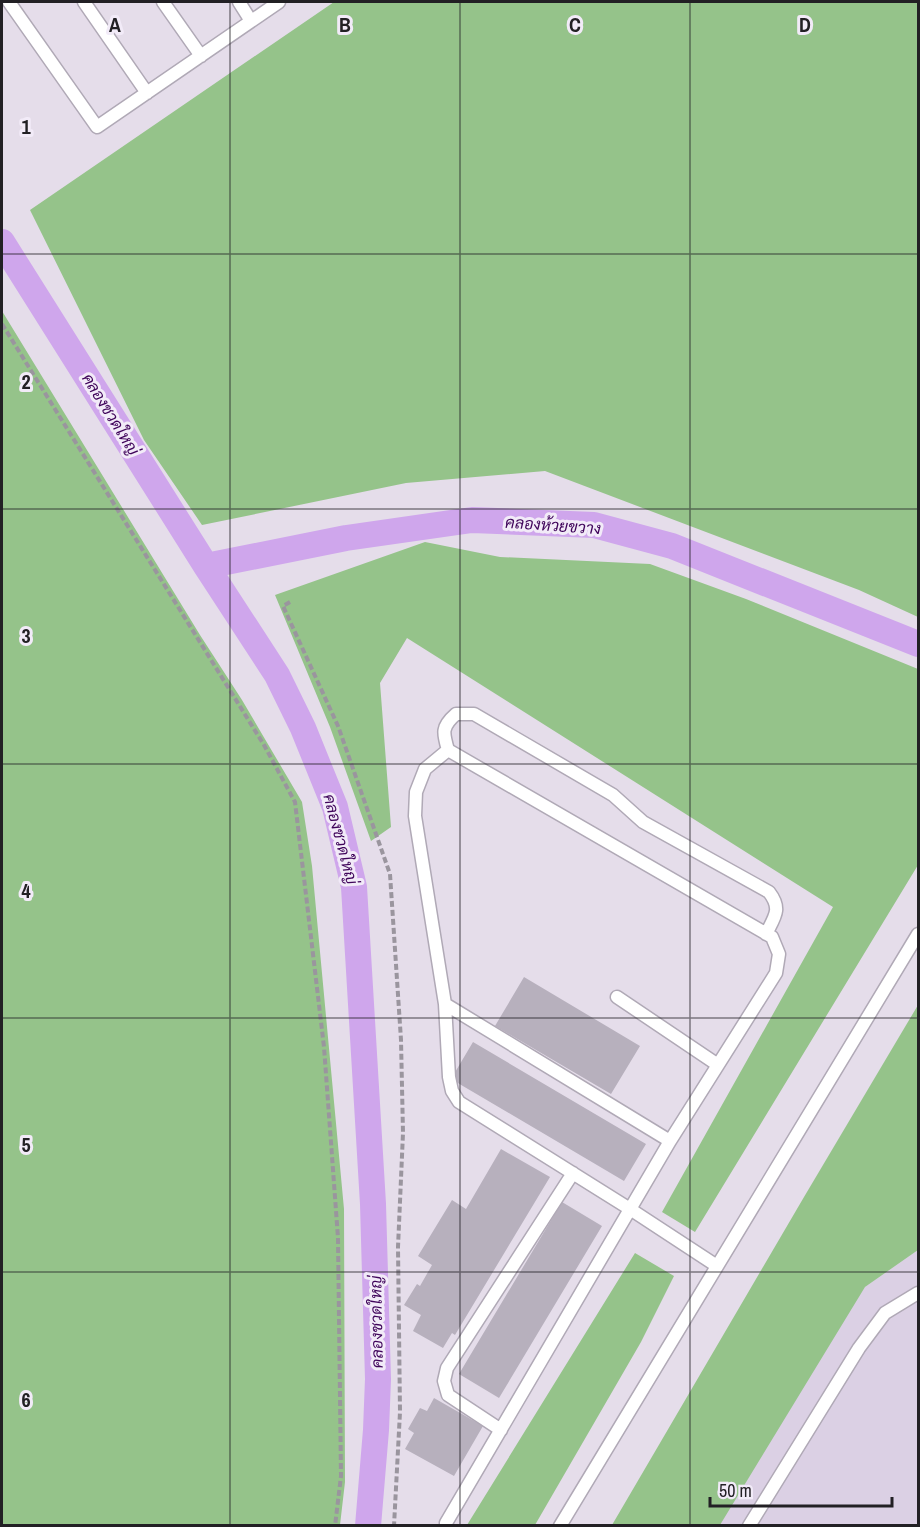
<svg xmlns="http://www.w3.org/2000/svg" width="920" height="1527" font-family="'Archivo Narrow',Sarabun,sans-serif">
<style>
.built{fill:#dbd0e4}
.green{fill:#95c38a}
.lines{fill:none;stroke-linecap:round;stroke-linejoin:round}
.canal{stroke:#cfa6ec;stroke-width:26}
.building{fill:#b7b0bd}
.lane-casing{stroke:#b0a9b6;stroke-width:15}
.path{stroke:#9a959e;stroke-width:4;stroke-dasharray:6 3;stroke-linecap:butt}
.lane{stroke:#fff;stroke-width:12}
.grid{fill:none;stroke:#222024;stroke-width:1.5;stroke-opacity:0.55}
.labels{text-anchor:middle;stroke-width:6;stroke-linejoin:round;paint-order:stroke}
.water-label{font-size:16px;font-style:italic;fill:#3f045a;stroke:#f2ebf8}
.grid-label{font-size:20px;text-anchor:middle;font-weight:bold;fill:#222024;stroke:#f2ebf8;stroke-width:6;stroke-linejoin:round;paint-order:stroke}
</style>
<rect width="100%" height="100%" fill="#e5ddea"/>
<path class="built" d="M918,1250V1525L699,1526L865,1287Z"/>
<path class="green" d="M334,2H918V617L859,590L545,471L406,483L202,525L144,440L30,210Z
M2,311L200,635L242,700L302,802L312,866L344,1209L345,1482L340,1525H2Z
M425,542L500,557L650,564L746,599L918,669V865L695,1232L662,1212L833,907L407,638L380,683L391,827L371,841L330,727L275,595Z
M918,1005V1250L865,1287L720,1525H612L804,1197Z
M635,1253L674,1276L641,1342L535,1525H467Z"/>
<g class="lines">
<path class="canal" d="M2,242L206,566L277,675L303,728L335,807L354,887L373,1204L378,1379L376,1430L368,1526
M206,566L346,538L472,520L594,525L672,546L918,644"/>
</g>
<path class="building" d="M524,977L640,1046L611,1094L495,1026Z
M473,1042L646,1144L624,1181L451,1079Z
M501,1149L550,1177L455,1335L452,1333L443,1348L413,1331L421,1315L404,1305L417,1284L420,1286L432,1265L418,1256L452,1200L466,1209Z
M562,1202L602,1226L499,1398L459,1374Z
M434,1398L483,1426L454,1476L405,1449L414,1433L408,1429L420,1408L427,1411Z"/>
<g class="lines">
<g class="lane-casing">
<path id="lane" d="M9,2L97,127L279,2
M84,2L147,93
M163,2L201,56
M239,2L251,21
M448,750C443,733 441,727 456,714H474L613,795L643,822L769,892C782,909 775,916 766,934
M617,997L718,1065
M445,1004L670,1141
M501,1430L448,1395L444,1381L447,1368L573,1173
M446,1523L670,1141L776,973L779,954L772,937L448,750L425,769L416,792L415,816L445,1004L449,1077L452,1091L459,1102L630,1209L717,1266
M560,1526L918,934
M749,1526L859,1348L885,1313L918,1293"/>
</g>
<path class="path" d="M2,324L264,745L295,802L324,1047L338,1238L341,1476L335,1526
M290,602L283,606L338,726L390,874L401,1040L403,1133L398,1247L400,1412L394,1526"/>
<use href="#lane" class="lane"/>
</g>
<path class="grid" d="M230,2V1526M460,2V1526M690,2V1526M2,254H918M2,509H918M2,764H918M2,1018H918M2,1272H918"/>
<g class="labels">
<g class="water-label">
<text transform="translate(111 414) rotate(58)" y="6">คลองชวดใหญ่</text>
<text transform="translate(553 525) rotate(4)" y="6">คลองห้วยขวาง</text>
<text transform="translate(341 839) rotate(75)" y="6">คลองชวดใหญ่</text>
<text transform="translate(376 1322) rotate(-91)" y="6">คลองชวดใหญ่</text>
</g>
</g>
<g class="grid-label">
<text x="115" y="32">A</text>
<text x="345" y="32">B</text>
<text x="575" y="32">C</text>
<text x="805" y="32">D</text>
<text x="26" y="134">1</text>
<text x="26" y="389">2</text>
<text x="26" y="643">3</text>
<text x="26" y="898">4</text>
<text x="26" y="1152">5</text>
<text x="26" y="1407">6</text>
</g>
<rect width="920" height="1527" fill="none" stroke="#222024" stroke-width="6"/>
<path d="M710 1497v9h182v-9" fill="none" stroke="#222024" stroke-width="3"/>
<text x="719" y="1497" font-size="18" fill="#222024" stroke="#f2ebf8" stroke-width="4.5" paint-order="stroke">50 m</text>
</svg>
